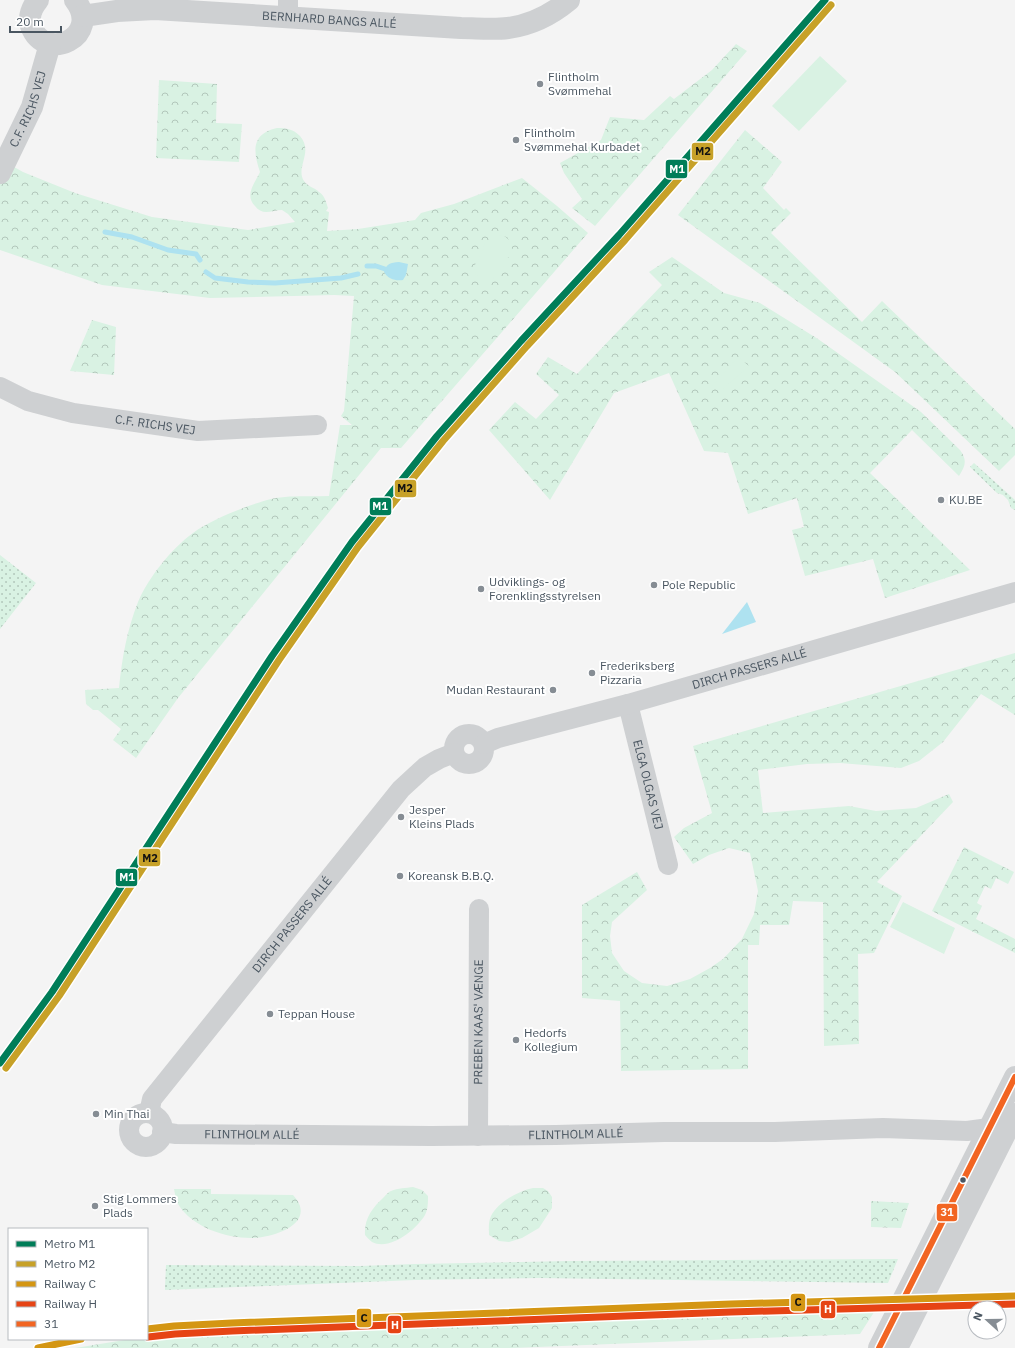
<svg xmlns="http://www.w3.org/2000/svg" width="1015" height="1348" font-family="'IBM Plex Sans',sans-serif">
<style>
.grass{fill:url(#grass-dots)}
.forest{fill:url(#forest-crowns)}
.garden{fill:#d9f2e3}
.water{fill:#aee2f0}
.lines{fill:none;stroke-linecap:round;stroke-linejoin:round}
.stream{stroke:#aee2f0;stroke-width:5}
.minor{stroke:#ced0d2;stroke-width:20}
.tertiary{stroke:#ced0d2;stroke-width:22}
.bus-1-casing{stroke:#fff;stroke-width:9}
.bus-1{stroke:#f26522;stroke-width:6}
.rail-1-casing{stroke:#fff;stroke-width:10}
.rail-2-casing{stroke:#fff;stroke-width:10}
.rail-1{stroke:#d49613;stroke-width:7}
.rail-2{stroke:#e64415;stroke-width:7}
.metro-1-casing{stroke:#fff;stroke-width:10}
.metro-2-casing{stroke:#fff;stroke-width:10}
.metro-1{stroke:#007d58;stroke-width:7}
.metro-2{stroke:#c7a128;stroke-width:7}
.poi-dot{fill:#868d94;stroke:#fff;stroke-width:1.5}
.bus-dot{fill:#4a5661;stroke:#fff;stroke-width:1.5}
.labels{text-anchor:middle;stroke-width:4;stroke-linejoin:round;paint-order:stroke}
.street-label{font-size:12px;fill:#4a5661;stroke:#fff}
.poi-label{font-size:12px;fill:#4a5661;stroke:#fff;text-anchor:start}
.line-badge{stroke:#fff;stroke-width:1.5}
.badge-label{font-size:11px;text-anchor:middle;font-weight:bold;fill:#fff}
.pale-badge-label{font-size:11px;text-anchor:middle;font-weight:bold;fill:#111}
</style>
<defs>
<pattern id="grass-dots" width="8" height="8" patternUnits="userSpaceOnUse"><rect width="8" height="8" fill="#d9f2e3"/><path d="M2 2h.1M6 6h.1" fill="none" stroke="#b2c7bb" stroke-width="1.8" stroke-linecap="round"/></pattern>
<pattern id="forest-crowns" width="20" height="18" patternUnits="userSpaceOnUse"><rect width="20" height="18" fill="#d9f2e3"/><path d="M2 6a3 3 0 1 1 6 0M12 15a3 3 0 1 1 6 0" fill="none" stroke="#b2c7bb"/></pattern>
</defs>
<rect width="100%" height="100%" fill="#f4f4f4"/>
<path class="grass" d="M974,463L1015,500V510L1011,508L1008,500L1003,495L997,493L970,467Z
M0,555L36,583L0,629Z
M898,1259L888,1283L539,1278L415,1280L165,1290V1287L166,1265L360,1266L415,1264L570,1261Z"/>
<path class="forest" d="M736,44L747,51L595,226L572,208L582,199L564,173L560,163L601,140L610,117L644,120L670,96L674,99L712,70Z
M159,80L217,84L216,123L242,124L239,162L156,158Z
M277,128C287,128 293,129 300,136C314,152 295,167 304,181C308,187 314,187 319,192C325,196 326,202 328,208L326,211L329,212L327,231L358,229L415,220L421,213L454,204L522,178L557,206L588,233L401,448H381L178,698L136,758L113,740L121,729L98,710H93L86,704L85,690L119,688C122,658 127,630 138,602C148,578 172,548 193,533C212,519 248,505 271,499C289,495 310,497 329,496L340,425H352L341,416L344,411L354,296L334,295L210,298L102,285L0,250V159L23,172L75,193L152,217L248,230L295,222L288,214L282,210C277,210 271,212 266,212C262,212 258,210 255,206C244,195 255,183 260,172C253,151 251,134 277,128Z
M745,130L782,162L763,188L784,210L786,208L791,213L771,233L862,322L882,301L1015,429V455L999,471L895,372L678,215Z
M672,257L724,293L760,303L818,339L921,412L960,450C967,460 966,465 959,476L912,430L870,473L970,570L885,598L873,559L805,576L792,530L804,527L797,498L748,514L728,453L704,451L669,373L614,393L550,500L489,430L515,402L536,419L559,395L536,374L548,357L577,374L662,285L649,272Z
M92,320L116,327L114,375L70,371Z
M1015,653V715L981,694L943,742L919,761L901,768L840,763L807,764L758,770L763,813L849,806L876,811L916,808L949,794L953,802L877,882L902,896L874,953L858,954L859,1044L824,1046L823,902L793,901L789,925H760L759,945H748V1069L621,1071L620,1001L582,998V905L637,872L647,890L612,922L610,936L612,953L624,971L642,983L667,986L690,979L710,968L723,959L742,939L754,914L758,891L750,853L729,848L709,855L693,864L674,837L684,828L712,813L693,746Z
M964,847L1014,872L1008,884L996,878L991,889L985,886L977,903L982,906L976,919L1015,939V953L932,911Z
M413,1187L422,1190L428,1196C428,1203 428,1209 425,1215C416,1230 390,1251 372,1242C369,1240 367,1237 365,1235C364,1219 372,1208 384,1197C386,1195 388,1192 391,1191C398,1188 406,1188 413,1187Z
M533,1188H543L548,1191L552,1197V1208L539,1228L522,1238L509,1242L499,1241L489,1235C489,1229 488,1223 491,1216C498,1202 518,1191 533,1188Z
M174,1189H211V1194L293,1195C319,1223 273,1238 251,1238C225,1238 192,1227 178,1204C176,1200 175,1194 174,1189Z
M871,1201L909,1203L901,1228L871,1227Z
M878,1306L860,1334L513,1348H75L131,1339H147V1337L257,1331L416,1327L526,1321Z"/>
<path class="garden" d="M820,56L847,81L799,131L772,106Z
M497,235C506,234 510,240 512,248L508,257L507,263C505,266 502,267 500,270C499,271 498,274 497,275C491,283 482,278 476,275C473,264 476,263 481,255C483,252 484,246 485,242Z
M738,357L749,366L723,389L711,387Z
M903,902L955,928L944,954L890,927Z"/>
<path class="water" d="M399,262L408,264L406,275L403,280C395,281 388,279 384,272C387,263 390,263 399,262Z
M747,602L756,622L722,634Z"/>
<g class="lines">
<path class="stream" d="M105,232L132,237L168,250L196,254L200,260
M367,266H376L385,269
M206,272L215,278L248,282L275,283L341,278L358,274"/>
<g class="minor">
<path d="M288,17V0"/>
<path id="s1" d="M0,387L28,401L73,413L198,431L317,425"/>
<path id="s2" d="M628,704L668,865"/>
<circle cx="469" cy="749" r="15"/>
<path id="s3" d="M484,744L498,738L628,704L1015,592"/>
<path id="s4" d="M149,1113L152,1099L401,789L425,767L439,759L454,753"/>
<circle cx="146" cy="1130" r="17"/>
<path id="s5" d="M162,1132L176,1134L431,1136L556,1135L664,1132H775L883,1128L967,1131L989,1128H1004"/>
<path id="s6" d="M478,1136L479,909"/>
</g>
<g class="tertiary">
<path d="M38,0C32,7 28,17 31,26C45,64 103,36 75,0"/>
<path id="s7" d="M83,16L117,11L155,9L461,28C476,28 492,30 508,28C531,25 551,15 569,0"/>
<path id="s8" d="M0,173L32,107L50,44"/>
<path d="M879,1348L1015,1077"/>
<path d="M897,1348L1015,1114"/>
</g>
<g class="bus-1-casing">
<path id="bus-1" d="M879,1348L1015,1077"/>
</g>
<use href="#bus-1" class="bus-1"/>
<g class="rail-1-casing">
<path id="rail-1" d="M147,1329L174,1326L232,1323L731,1304L1015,1296
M38,1348L81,1339"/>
</g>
<g class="rail-2-casing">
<path id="rail-2" d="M148,1337L175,1334L232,1331L731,1312L1015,1304"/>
</g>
<use href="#rail-1" class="rail-1"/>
<use href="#rail-2" class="rail-2"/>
<g class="metro-1-casing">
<path id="metro-1" d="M0,1063L52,992L272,656L352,542L437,436L521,341L619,235L825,0"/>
</g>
<g class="metro-2-casing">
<path id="metro-2" d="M6,1068L59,996L279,660L358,547L443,441L527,346L625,240L831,5"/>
</g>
<use href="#metro-1" class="metro-1"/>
<use href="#metro-2" class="metro-2"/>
</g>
<g class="poi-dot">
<circle cx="540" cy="84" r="4"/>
<circle cx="516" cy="140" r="4"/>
<circle cx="941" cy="500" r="4"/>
<circle cx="654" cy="585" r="4"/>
<circle cx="481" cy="589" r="4"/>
<circle cx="592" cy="673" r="4"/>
<circle cx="553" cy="690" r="4"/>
<circle cx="401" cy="817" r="4"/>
<circle cx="400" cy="876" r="4"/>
<circle cx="270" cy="1014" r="4"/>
<circle cx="516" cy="1040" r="4"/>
<circle cx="96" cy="1114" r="4"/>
<circle cx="95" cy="1206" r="4"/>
</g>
<circle class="bus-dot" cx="963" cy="1180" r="3.5"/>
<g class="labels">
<g class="street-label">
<text dy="4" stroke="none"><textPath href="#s7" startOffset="247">BERNHARD BANGS ALLÉ</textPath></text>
<text dy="4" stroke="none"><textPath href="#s8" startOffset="70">C.F. RICHS VEJ</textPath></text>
<text dy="4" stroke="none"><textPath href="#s1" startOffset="161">C.F. RICHS VEJ</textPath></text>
<text dy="4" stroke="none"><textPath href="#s3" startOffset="276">DIRCH PASSERS ALLÉ</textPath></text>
<text dy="4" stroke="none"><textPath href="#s2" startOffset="83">ELGA OLGAS VEJ</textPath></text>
<text dy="4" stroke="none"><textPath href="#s4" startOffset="238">DIRCH PASSERS ALLÉ</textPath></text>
<text dy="4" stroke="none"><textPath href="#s6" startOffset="114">PREBEN KAAS' VÆNGE</textPath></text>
<text dy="4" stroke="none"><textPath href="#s5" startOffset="90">FLINTHOLM ALLÉ</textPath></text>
<text dy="4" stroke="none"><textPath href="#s5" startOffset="414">FLINTHOLM ALLÉ</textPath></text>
</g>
<g class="poi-label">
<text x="548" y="81">Flintholm<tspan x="548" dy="14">Svømmehal</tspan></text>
<text x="524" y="137">Flintholm<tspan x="524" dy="14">Svømmehal Kurbadet</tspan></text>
<text x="949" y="504">KU.BE</text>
<text x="489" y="586">Udviklings- og<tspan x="489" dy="14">Forenklingsstyrelsen</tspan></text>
<text x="662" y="589">Pole Republic</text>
<text x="600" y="670">Frederiksberg<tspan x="600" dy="14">Pizzaria</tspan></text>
<text x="545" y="694" text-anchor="end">Mudan Restaurant</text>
<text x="409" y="814">Jesper<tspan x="409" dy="14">Kleins Plads</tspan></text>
<text x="408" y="880">Koreansk B.B.Q.</text>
<text x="278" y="1018">Teppan House</text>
<text x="524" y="1037">Hedorfs<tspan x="524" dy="14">Kollegium</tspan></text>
<text x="104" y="1118">Min Thai</text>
<text x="103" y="1203">Stig Lommers<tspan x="103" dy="14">Plads</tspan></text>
</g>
</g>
<g class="line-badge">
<rect x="691" y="142" width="23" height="19" rx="4" fill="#c7a128"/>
<rect x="665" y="159" width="23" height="20" rx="4" fill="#007d58"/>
<rect x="394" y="479" width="23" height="19" rx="4" fill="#c7a128"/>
<rect x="369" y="497" width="23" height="19" rx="4" fill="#007d58"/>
<rect x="138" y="848" width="23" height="19" rx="4" fill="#c7a128"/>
<rect x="115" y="868" width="23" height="19" rx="4" fill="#007d58"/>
<rect x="936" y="1203" width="22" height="19" rx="4" fill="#f26522"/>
<rect x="790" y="1293" width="16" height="19" rx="4" fill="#d49613"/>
<rect x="820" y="1300" width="16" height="19" rx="4" fill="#e64415"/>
<rect x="356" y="1308" width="16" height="20" rx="4" fill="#d49613"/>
<rect x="387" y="1315" width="15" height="19" rx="4" fill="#e64415"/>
</g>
<g class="badge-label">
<text x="677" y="173">M1</text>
<text x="380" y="510">M1</text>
<text x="127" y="881">M1</text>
<text x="947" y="1216">31</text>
<text x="828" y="1313">H</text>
<text x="395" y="1329">H</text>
</g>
<g class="pale-badge-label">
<text x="703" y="155">M2</text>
<text x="405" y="492">M2</text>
<text x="150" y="862">M2</text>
<text x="798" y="1306">C</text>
<text x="364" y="1322">C</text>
</g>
<rect x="8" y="1228" width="140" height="112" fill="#ffffff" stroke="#b7bbc0"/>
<rect x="16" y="1241" width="20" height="6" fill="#007d58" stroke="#b7bbc0"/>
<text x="44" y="1248" font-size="12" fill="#4a5661">Metro M1</text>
<rect x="16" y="1261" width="20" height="6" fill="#c7a128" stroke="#b7bbc0"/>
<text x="44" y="1268" font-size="12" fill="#4a5661">Metro M2</text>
<rect x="16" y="1281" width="20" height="6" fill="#d49613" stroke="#b7bbc0"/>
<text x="44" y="1288" font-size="12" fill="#4a5661">Railway C</text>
<rect x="16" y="1301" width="20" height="6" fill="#e64415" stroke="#b7bbc0"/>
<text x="44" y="1308" font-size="12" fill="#4a5661">Railway H</text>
<rect x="16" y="1321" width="20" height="6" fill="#f26522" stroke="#b7bbc0"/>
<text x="44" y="1328" font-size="12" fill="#4a5661">31</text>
<g transform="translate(987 1320) rotate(291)"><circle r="19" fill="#ffffff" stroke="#b7bbc0"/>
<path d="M0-3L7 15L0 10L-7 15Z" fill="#868d94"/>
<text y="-6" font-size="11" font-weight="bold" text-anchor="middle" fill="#4a5661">N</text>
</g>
<path d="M10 26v6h51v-6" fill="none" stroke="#4a5661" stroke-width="2"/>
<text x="16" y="26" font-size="12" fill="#4a5661" stroke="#ffffff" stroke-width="3" paint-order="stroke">20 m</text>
</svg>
